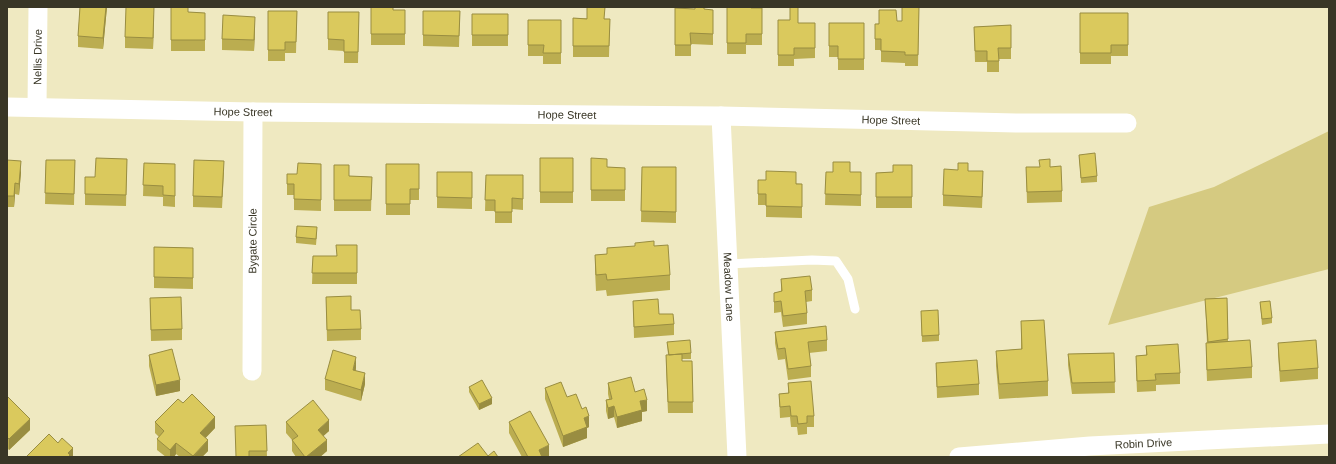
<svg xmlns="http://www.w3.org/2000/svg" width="1336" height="464" font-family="Helvetica,sans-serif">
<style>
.green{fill:#d5ca81}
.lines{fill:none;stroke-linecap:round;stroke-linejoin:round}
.lane{stroke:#fff;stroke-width:9}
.street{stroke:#fff;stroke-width:19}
.wall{fill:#bbad50}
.shaded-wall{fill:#998d41}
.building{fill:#dac95d;stroke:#998d41}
.labels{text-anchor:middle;stroke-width:3;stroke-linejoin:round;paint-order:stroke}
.street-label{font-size:11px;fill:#393626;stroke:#fdf7ce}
</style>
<rect width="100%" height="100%" fill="#efe9c1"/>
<path class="green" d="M1329,131V269L1108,325L1149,207L1214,187Z"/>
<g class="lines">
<path class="lane" d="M728,264L812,260L836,261L848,279L855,309"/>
<g class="street">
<path id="s1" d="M7,107L253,112L721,116L1016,123H1127"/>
<path id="s2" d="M37,107L38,7"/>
<path id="s3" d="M721,116L737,457"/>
<path id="s4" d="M252,371L253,112"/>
<path id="s5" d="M959,457L1090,446L1329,434"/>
</g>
</g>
<path class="wall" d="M80,7H107L103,49L78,47V36Z
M171,7L188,12L205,13V51H171Z
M371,7L393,10H405V45H371Z
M727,7L762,8V45H746V54H727Z
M919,7L918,66H905V63L881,62V50H875V24L902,21Z
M675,8L713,10V45L691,44V56H675Z
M268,11H297L296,53H285V61H268Z
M423,11H460L459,47L423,46Z
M328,12H359L358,63H344V51L328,50Z
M1080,13H1128V56H1111V64H1080Z
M472,14H508V46H472Z
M154,15L153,49L125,48V37Z
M573,18L610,19L609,57H573Z
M528,20H561V64H543V56H528Z
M778,20L798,23H815V58L794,59V66H778Z
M829,23H864V70H838V57H829Z
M1011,25V59H999V72H987V62H975L974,27Z
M255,28L254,51L222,50V39Z
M1079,155L1097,176V182L1081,183Z
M540,158H573V203H540Z
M591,158L607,167L625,168V201H591Z
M127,159L126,206L85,205V177H95Z
M7,160L21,172L19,195L15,194L14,207H7Z
M46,160H75L74,205L45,204Z
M144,163L175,164V207L163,206V197L143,196Z
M321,164V211L294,210V195H287V174H297Z
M386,164H419V200H410V215H386Z
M334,165L349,176L372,177L371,211H334Z
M912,165V208H876V173L893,172Z
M642,167H676V223L641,222Z
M1026,167H1050L1062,191V202L1027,203Z
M224,172L222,208L193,207V196Z
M437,172H472V209L437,208Z
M826,172H861V206L825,205Z
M486,175H523V210L512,209V223H495V211H485Z
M758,180L802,184V218L766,217V205H758Z
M983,182L982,208L943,206V195Z
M317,233L316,245L296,243V237Z
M357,245V284H312L313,256H336Z
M654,246L670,275V290L607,296L606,290L596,291L595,270V255L607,254V248Z
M154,247L193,248V289L154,288Z
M781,279L812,290V301L806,302L807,313V324L783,327L781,312L774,313V293L781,292Z
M326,297L351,310L361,329V340L327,341Z
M150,298L182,329V340L151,341Z
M1227,298L1228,341L1252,367V378L1207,381L1206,354V343H1207L1205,299Z
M633,301L659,314L674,324V335L634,338Z
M1260,302L1272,318V323L1262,325Z
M921,311L939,335V341L922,342Z
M1021,321L1048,381V396L999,399L996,366V351L1021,349Z
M775,332L827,340V351L809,353L811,366V377L788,380L785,359L778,360L775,343Z
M667,342L691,353V359H682V361H692L693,413H668L666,366V355H668Z
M1278,343L1318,368V379L1280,382L1278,354Z
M1146,346L1180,373V384L1156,385V391L1137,392L1136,367V356L1146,355Z
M1114,353L1115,393L1072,394L1068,365V354Z
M149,355L180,391L156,396L149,366Z
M936,363L979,384V395L937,398Z
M356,368V371L365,384L361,401L325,390V379Z
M608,383L635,392L647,411L642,412V421L617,428L614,417L608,419L606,411V400L609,399L608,394Z
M788,383L814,416V427H807V434L798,435L797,427H791L790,417L780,418L779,394L788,393Z
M469,387L492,404L479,410L469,392Z
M545,388L567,397L589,427L587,428V438L563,447L545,399Z
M7,396L30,430L9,450L7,448Z
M155,422L215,428L205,438L208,451L202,457H180L176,454L174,457H166L157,450V439L159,437L155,433Z
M286,422L329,431L323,436L327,451L320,457H296L292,451V440L286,433Z
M509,422L549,456L547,457H522L509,433Z
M266,425L267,457H236Z"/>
<path class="shaded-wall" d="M106,7H107L103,49V38Z
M154,7V15L153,49V38Z
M255,17V28L254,51V40Z
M21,161V172L19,195V184Z
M15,183V194L14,207V196Z
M356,357V368L353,381V370Z
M365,373V384L361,401V390Z
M180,380V391L156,396V385Z
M492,398V404L479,410V404Z
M647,400V411L642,412V421L617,428V417L640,401Z
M614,406V417L608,419V408Z
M589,416V427L587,428V438L563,447V436L584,418Z
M215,417V428L200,444V433Z
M30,419V430L9,450V439Z
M329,420V431L318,441V430Z
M208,440V451L202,457H193Z
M327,440V451L320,457H306Z
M176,443V454L174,457H170V450Z
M549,445V456L547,457H539V450Z
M73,448V457H68V453Z"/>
<path class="building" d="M80,7H106L103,38L78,36Z
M126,7H154L153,38L125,37Z
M171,7H188V12L205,13V40H171Z
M371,7H393V10H405V34H371Z
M587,7H605L604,19H610L609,46H573V18L587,19Z
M695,7H704V9L713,10V34L690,33L691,45H675V8L695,9Z
M727,7H751V8H762V34H746V43H727Z
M790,7H798V23H815V48H794V55H778V20H790Z
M902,7H919L918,55H905V52L881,51V39H875V24H879V10H896L897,21H902Z
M268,11H297L296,42H285V50H268Z
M423,11H460L459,36L423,35Z
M328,12H359L358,52H344V40L328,39Z
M1080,13H1128V45H1111V53H1080Z
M472,14H508V35H472Z
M223,15L255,17L254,40L222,39Z
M528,20H561V53H543L544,45H528Z
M829,23H864V59H838V46H829Z
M1011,25V48H998L999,61H987V51H975L974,27Z
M1095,153L1097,176L1081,178L1079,155Z
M96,158L127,159L126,195L85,194V177H95Z
M540,158H573V192H540Z
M591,158L607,159V167L625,168V190H591Z
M1050,159V167L1061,166L1062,191L1027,192L1026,167H1040L1039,160Z
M7,160L21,161L19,184L15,183L14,196H7Z
M46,160H75L74,194L45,193Z
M194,160L224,161L222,197L193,196Z
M833,162H850V172H861V195L825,194L826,172H833Z
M144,163L175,164V196L163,195V186L143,185Z
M298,163L321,164V200L294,199V184H287V174H297Z
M958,163H968V171H983L982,197L943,195L944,169L958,170Z
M386,164H419V189H410V204H386Z
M334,165H349V176L372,177L371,200H334Z
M893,165H912V197H876V173L893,172Z
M642,167H676V212L641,211Z
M766,171L796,172V184H802V207L766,206V194H758V180H766Z
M437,172H472V198L437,197Z
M486,175H523V199L512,198V212H495V200H485Z
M297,226L317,227L316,239L296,237Z
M654,241V246L668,245L670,275L607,280L606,274L596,275L595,255L607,254V248L635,246V243Z
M336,245H357V273H312L313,256H337Z
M154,247L193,248V278L154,277Z
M810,276L812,290L805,291L807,313L783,316L781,301L774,302V293L782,291L781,279Z
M351,296V310H360L361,329L327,330L326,297Z
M181,297L182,329L151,330L150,298Z
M1227,298L1228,339L1208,342L1205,299Z
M658,299L659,314H673L674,324L634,327L633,301Z
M1270,301L1272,318L1262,319L1260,302Z
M938,310L939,335L922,336L921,311Z
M1044,320L1048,381L999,384L996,351L1022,349L1021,321Z
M826,326L827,340L808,342L811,366L788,369L785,348L778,349L775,332Z
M690,340L691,353L669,355L667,342Z
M1250,340L1252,367L1207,370L1206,343Z
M1316,340L1318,368L1280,371L1278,343Z
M1178,344L1180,373L1155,374L1156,380L1137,381L1136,356L1147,355L1146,346Z
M172,349L180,380L156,385L149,355Z
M333,350L356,357L353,370L365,373L361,390L325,379Z
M1114,353L1115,382L1072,383L1068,354Z
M682,354V361H692L693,402H668L666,355Z
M977,360L979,384L937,387L936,363Z
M631,377L635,392L644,389L647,400L640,401L642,410L617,417L614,406L608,408L606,400L612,399L608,383Z
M482,380L492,398L479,404L469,387Z
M811,381L814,416H807V423L798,424L797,416H791L790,406L780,407L779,394L789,393L788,383Z
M561,382L567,397L576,394L582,409L586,407L589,416L584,418L587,427L563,436L545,388Z
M192,394L215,417L200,433L208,440L193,456L176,443L170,450L157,439L164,431L155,422L178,399L183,403Z
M7,396L30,419L9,439L7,437Z
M313,400L329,420L318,430L327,440L306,457H305L292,440L298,436L286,422Z
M530,411L549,445L539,450L542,457H528L509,422Z
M266,425L267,451H249V457H236L235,426Z
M49,434L58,443L62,438L73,448L68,453L70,455L68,457H26Z
M478,443L488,456L494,451L498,457H458Z"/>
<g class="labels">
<g class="street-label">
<text dy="4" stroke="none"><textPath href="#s2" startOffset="50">Nellis Drive</textPath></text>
<text dy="4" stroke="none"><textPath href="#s1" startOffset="236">Hope Street</textPath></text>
<text dy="4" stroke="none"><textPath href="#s1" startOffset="560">Hope Street</textPath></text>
<text dy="4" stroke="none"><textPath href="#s1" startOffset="884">Hope Street</textPath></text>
<text dy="4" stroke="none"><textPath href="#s4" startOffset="130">Bygate Circle</textPath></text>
<text dy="4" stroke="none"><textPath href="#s3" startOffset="171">Meadow Lane</textPath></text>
<text dy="4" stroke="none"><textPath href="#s5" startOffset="185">Robin Drive</textPath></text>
</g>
</g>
<rect width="1336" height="464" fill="none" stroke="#393626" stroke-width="16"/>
</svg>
